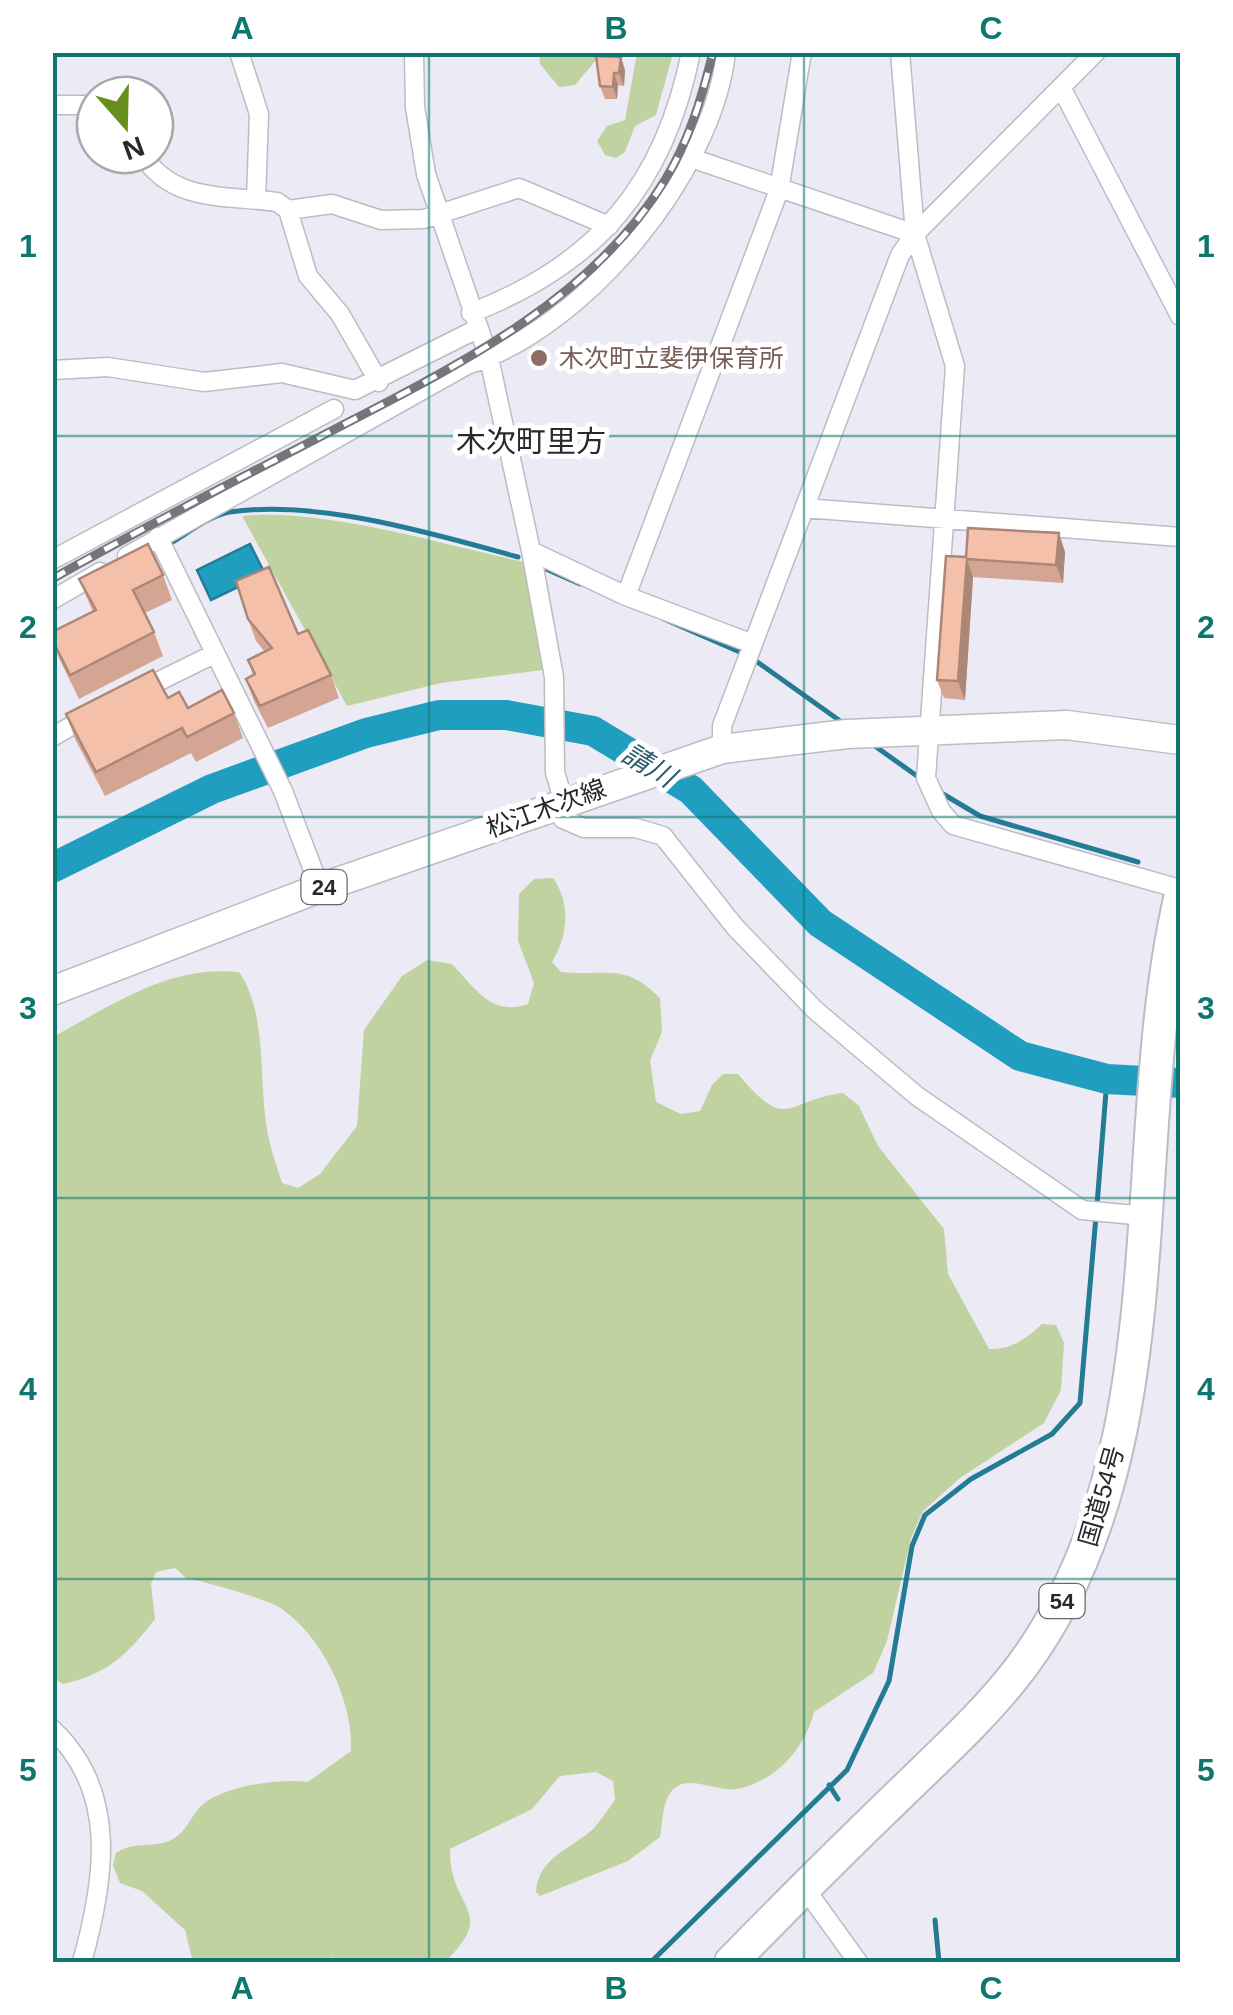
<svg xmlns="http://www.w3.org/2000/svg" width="1233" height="2015" font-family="Helvetica,'Noto Sans JP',sans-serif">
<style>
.green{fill:#bfd2a0}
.water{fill:#209ec0;stroke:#237b94;stroke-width:2.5}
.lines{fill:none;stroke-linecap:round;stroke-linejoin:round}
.stream{stroke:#237b94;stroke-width:5}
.river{stroke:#209ec0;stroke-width:30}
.street-casing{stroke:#bdbbc5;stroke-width:21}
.primary-casing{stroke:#bdbbc5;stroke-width:31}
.highway-casing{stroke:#bdbbc5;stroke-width:36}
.street{stroke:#fff;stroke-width:18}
.primary{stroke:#fff;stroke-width:28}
.highway{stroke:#fff;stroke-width:32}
.rail-casing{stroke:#76757b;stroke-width:9}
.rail{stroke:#fff;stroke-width:5;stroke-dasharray:15;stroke-linecap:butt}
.wall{fill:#d3a592}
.shaded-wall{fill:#ac8677}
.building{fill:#f5c0aa;stroke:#ac8677;stroke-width:2.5}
.grid{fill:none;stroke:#0f766e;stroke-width:2.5;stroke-opacity:0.55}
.education-dot{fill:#8d6e63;stroke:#fff;stroke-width:4}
.labels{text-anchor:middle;stroke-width:10;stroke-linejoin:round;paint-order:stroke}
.shield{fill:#fff;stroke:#69686b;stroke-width:2.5}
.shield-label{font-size:22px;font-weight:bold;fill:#29282c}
.education-label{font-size:25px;fill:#785e54;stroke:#fff;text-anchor:start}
.street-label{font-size:25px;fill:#29282c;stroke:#fff}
.water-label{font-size:28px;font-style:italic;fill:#2d5c6c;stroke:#fff}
.quarter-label{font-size:30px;fill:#29282c;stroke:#fff}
.neatline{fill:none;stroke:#0f766e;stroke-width:4}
.grid-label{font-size:32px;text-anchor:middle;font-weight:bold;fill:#0f766e}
</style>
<rect width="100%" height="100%" fill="#ecebf5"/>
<path class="green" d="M539,53H602L575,85L559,87L540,64Z
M637,53H673L656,115L635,126L625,152L616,158L605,155L597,141L607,126L625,120Z
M242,516C323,508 440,544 520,561L526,565L543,670L441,683L347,706Z
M553,878C571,903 568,936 552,962L561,972C606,977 623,961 660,998L662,1032L650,1060L656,1102L681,1114L700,1111L712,1085L723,1074H738C789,1135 786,1099 843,1093L859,1106L878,1146L944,1229L948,1274L989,1349C1011,1350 1026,1339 1042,1324L1056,1325L1064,1343L1061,1390L1044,1423L960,1478L923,1511L911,1538L887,1641L873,1673L814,1712C805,1748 776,1782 736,1789C717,1792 692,1776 676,1787C662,1797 663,1821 660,1837L628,1861L540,1896L536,1892C538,1856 573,1849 595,1827C602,1819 608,1809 615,1800L613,1781L596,1772L560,1776L532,1809L450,1849C449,1911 499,1909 445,1962H337L332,1957L317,1962H193L185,1930L142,1891L120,1883L113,1865L116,1853C134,1841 151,1848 169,1841C186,1834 190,1817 201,1806C222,1786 281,1778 308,1782L351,1751C353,1701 323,1638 282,1609C268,1599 206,1582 186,1578L175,1568L156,1572L151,1584L155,1619C127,1655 108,1674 63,1684L53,1678V1037C114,1004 168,965 239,972C265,1008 260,1071 265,1115C267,1138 275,1161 282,1183L298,1188L320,1174L357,1126L364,1030L402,976L427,960L452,964C475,988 491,1017 528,1004L534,983L518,941L519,894L534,879Z"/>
<path class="water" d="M250,544L265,574L211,600L197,570Z"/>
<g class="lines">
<path class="stream" d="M169,544C187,534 210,515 230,512C317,499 434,534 518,557
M546,569L580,584
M664,619L742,653
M756,661L843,723
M872,744L917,776
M938,791L980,816L1138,862
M1097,1205L1107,1079
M829,1785L838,1799
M935,1920L939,1962
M651,1962L847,1770L889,1681L912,1546L925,1515L971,1479L1052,1434L1080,1403L1096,1216"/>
<path class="river" d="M52,868L212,789L366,733L439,715H506L593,731L691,790L820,923L1020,1056L1107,1079L1180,1083"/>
<g class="street-casing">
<path id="street" d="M239,52L259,114L256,199
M414,52L415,107L426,174L489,358L531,551L554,677L555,772L564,803
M900,52L915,234L955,366L926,778L941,811L953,825L1180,889
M1062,89L1180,316
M52,105H95
M143,155C172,203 228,195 277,202L288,210L308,276L340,314L379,382
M694,159L915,234
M288,210L332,204L381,220L424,219L519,188L609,226
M471,313C597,264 664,186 691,52
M52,370L108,367L204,382L282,373L355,390L477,329
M804,508L1180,537
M158,537L283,791L320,888
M531,551L626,596L753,644
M127,556L467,365C584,329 713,174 726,52
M52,560L334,409
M626,596L779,190L802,52
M52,600L100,572
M139,691L214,654
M52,737L89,716
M722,749V726L900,255L915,234L1096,52
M554,807L563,819L584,828H636L663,836L735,927L815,1010L917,1096L1082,1210L1145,1216
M52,1729C120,1792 104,1883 82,1962
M804,1887L858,1962"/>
</g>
<g class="primary-casing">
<path id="primary" d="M52,991L320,888L722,749L847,734L1067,725L1180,740"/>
</g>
<g class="highway-casing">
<path id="highway" d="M731,1962C786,1906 841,1851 897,1797C940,1755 986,1714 1022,1666C1181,1451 1124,1147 1180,899"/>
</g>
<use href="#street" class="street"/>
<use href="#primary" class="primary"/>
<use href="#highway" class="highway"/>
<g class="rail-casing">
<path id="rail" d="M52,579C138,530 227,485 314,440C440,374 588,307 665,180C689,141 702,97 713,52"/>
</g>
<use href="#rail" class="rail"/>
</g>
<path class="wall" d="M596,56L625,70L624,86L618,85L617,99H605L600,86Z
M1065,552L1063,583L973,577L965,700L944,698L937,680L966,557Z
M163,575L172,600L145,613L154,632L163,656L79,699L59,658L52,641V632L93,612L79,579Z
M248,619L298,634L331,675L339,698L268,728L254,701L246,679L253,675L248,660L264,651L256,641Z
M168,698L188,708L234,713L243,738L196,762L191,753L105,796L75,739L66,714Z"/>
<path class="shaded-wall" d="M621,57L625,70L624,86L619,73Z
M614,73L618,85L617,99L613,87Z
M1059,533L1065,552L1063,583L1056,565Z
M967,559L973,577L965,700L958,681Z"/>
<path class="building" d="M596,56L621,57L619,73H614L613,87L600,86Z
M968,528L1059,533L1056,565L967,559L958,681L937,680L946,556L966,557Z
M148,544L163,575L133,590L154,632L70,675L52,639V632L96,610L79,579Z
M269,567L298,634L308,630L331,675L260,706L246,679L255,674L248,660L272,648L248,619L236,581Z
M153,670L168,698L179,692L188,708L222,690L234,713L187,737L182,728L96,772L66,714Z"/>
<path class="grid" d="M429,52V1962M804,52V1962M52,436H1180M52,817H1180M52,1198H1180M52,1579H1180"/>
<circle class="education-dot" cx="539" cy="358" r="10"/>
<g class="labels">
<g class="shield">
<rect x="301.5" y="870" width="45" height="34" rx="8"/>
<rect x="1039.5" y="1584" width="45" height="34" rx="8"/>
</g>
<g class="shield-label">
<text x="324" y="895">24</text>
<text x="1062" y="1609">54</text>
</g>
<g class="education-label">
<text x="559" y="367">木次町立斐伊保育所</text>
</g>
<g class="street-label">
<text transform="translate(546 808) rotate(-20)" y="9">松江木次線</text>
<text transform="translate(1101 1496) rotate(-74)" y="9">国道54号</text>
</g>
<g class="water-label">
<text transform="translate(649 765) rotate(31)" y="10">請川</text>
</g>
<g class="quarter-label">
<text x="531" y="452">木次町里方</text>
</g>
</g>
<rect width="1233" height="2015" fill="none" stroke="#ffffff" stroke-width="110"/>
<g transform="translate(125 125) rotate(160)"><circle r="48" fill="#ffffff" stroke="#a9a9ab" stroke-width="2.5"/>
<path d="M0-8L18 38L0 25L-18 38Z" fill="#688f1c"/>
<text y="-15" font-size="28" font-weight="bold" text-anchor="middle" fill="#29282c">N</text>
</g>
<rect x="55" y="55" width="1123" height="1905" class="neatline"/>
<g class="grid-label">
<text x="242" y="39">A</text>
<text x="616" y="39">B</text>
<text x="991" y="39">C</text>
<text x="28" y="257">1</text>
<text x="1206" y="257">1</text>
<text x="28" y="638">2</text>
<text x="1206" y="638">2</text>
<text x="28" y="1019">3</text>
<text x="1206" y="1019">3</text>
<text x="28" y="1400">4</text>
<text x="1206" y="1400">4</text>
<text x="28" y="1781">5</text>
<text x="1206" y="1781">5</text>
<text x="242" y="1999">A</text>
<text x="616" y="1999">B</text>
<text x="991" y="1999">C</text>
</g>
</svg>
